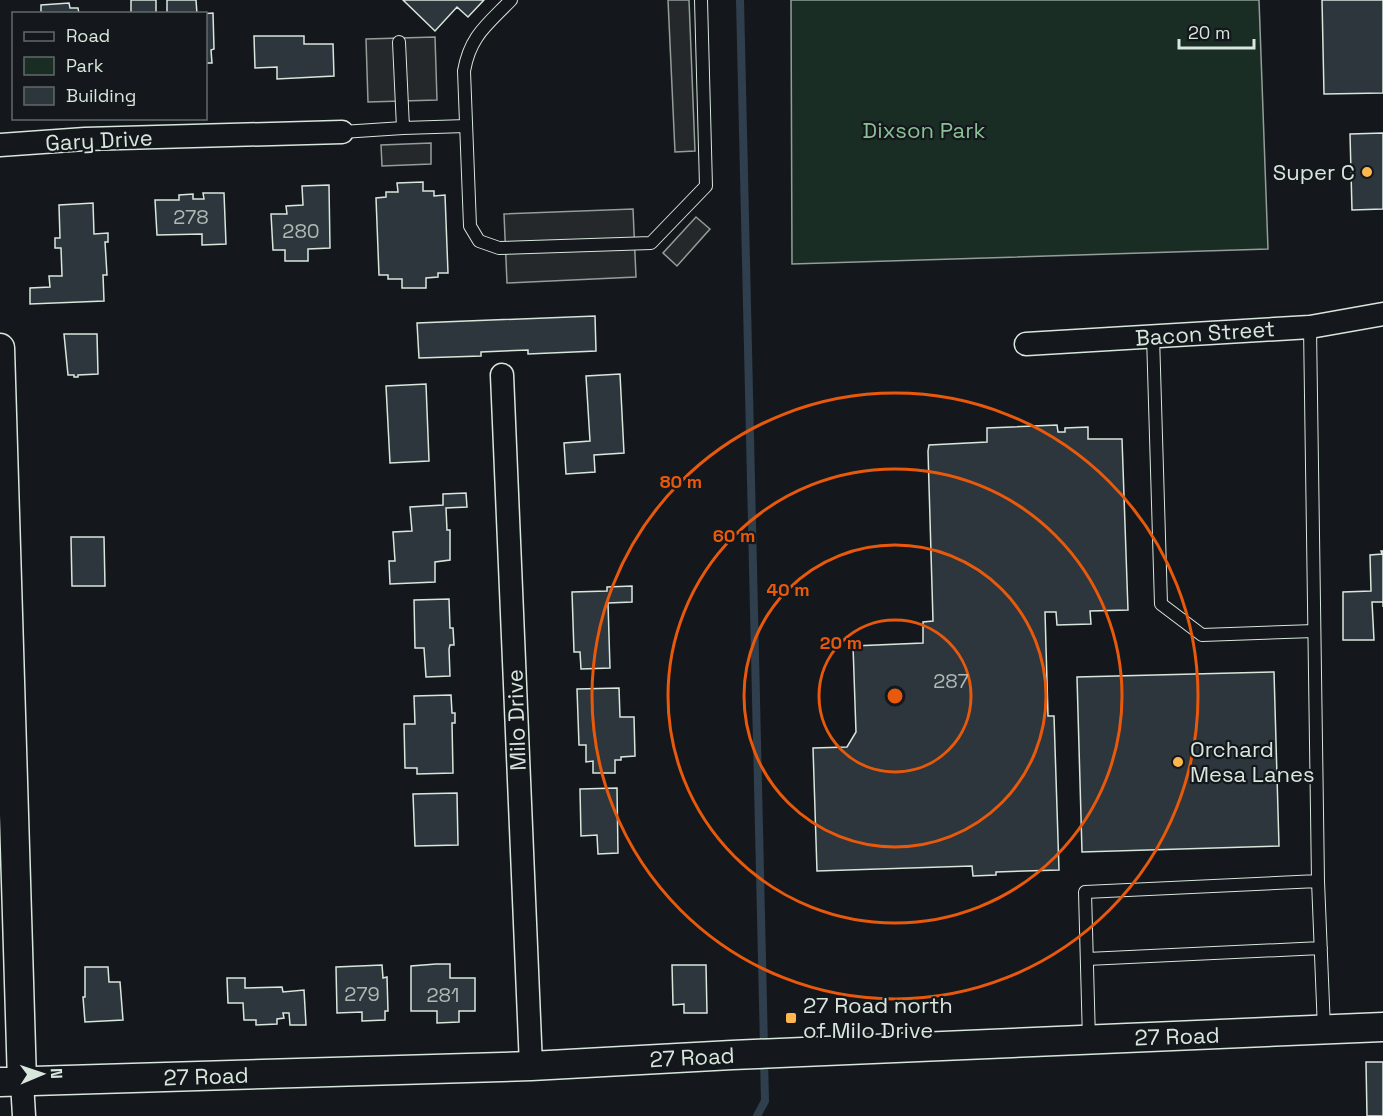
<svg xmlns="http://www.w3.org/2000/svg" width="1383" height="1116" font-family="'Space Grotesk',sans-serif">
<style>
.green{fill:#1a2d24;stroke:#939e99;stroke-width:1.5}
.parking{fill:#24282b;stroke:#939e99;stroke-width:1.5}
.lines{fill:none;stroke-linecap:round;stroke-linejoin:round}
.stream{stroke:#2f3f4d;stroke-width:8}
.building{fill:#2c363c;stroke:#d8e6dc;stroke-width:1.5}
.service-casing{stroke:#d8e6dc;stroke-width:14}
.minor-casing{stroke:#d8e6dc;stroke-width:25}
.tertiary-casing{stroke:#d8e6dc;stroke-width:31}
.service{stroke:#14181c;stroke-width:12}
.minor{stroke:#14181c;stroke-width:22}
.tertiary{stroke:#14181c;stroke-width:28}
.ring{fill:none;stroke:#e8590c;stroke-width:3}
.poi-dot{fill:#ffb74d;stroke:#14181c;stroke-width:2}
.labels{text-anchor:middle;stroke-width:4.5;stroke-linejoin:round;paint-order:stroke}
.number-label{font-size:20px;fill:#adbab4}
.park-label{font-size:22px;fill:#8ac095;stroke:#14181c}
.street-label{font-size:22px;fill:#d8e6dc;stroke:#14181c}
.poi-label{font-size:22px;fill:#d8e6dc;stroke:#14181c;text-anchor:start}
.centre{fill:#e8590c;stroke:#14181c;stroke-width:3}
.ring-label{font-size:18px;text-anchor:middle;font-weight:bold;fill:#e8590c;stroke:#14181c;stroke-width:4.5;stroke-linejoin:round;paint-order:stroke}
</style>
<rect width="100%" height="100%" fill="#14181c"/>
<path class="green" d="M791,0H1259L1268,249L792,264Z"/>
<path class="parking" d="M668,0H689L695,151L675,152Z
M435,37L437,100L368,102L366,39Z
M431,143V164L382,166L381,145Z
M633,209L636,277L507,283L504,214Z
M696,217L710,229L677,266L663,253Z"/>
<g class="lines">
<path class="stream" d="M740,0L764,1047
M757,1116L765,1101L764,1059"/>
</g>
<path class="building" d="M131,0H156V14H131Z
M167,0H196L197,14H167Z
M403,0H484L468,17L457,7L435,31Z
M1322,0H1383V93L1324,94Z
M69,3L70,8H78L79,14H41V5Z
M213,13L214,49L211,50L212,63H206V14H198Z
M254,36H304V44H333L334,76L277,79V67L255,68Z
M1383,133V209L1352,210L1350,134Z
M423,182V191H434V196L445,195L448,273H438V277L426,278V288H402V279H388V275H379L376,198L386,197V192H398L397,183Z
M329,185L330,248L308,249V261H285V250H273L271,214H287L286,206L303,205L302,186Z
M203,193H224L226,244L202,245V234L157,235L155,200H179V195L193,194V199H204Z
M93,203L94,234L108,233V242H105L107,275H103L104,301L30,304V288L50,287L49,276H62L61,248H55V238H60L59,205Z
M595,316L596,351L528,354V350L481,352V356L419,358L417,323Z
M64,334H97L98,374L78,375V377H74V375H68Z
M620,374L624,453L594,455L595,472L566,474L564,443L590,441L586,376Z
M426,384L429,461L390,463L386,386Z
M1057,425L1058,432H1065V428L1088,427V439H1122L1128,610L1090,611L1091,624L1057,625L1056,612H1045L1048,716H1054L1059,870L996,872V875L973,876L972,866L817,871L813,748L847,747L856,732L853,646L923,643V622L933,621L928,451L929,445L987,442V428Z
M466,493L467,507L446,508L447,530H450V560L435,562V582L390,584L389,561H395L393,532L412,531L410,507L443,505V494Z
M71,537H104L105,586H72Z
M1381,551H1383V607V602H1372L1374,640H1343V592L1371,591L1370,555L1382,554Z
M632,586V602L608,603L610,668L581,669L580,652H574L572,592L607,591V587Z
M449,599L450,628H453L454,645H450L449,649L450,676L426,677L424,648H415L414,600Z
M1274,672L1279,846L1082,852L1077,677Z
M619,688L620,717H634L635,756L621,757V760H615V773H593V761L586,762V745H579L577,689Z
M451,695L452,713H455V723H452L453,773L417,774V768H405L404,724H415L414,696Z
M617,788L618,853L598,854L597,835L581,836L580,789Z
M457,793L458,845L415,846L413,794Z
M436,964H450V978H475V1011H459V1022L437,1023V1011H411V966Z
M382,965L383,978L387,977L388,1011H385V1020L362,1021V1012L337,1013L336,967Z
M672,965H706L707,1013H684V1004L673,1005Z
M85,967H108L109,982H120L123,1020L85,1022L83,997H85Z
M227,978H245V988L282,987L283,992L304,990L306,1025H290L289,1013H283L284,1018L277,1019V1024L256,1025V1020H244L243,1003H228Z
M1366,1062H1383V1116H1367Z"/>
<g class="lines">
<g class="service-casing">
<path id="service" d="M511,0C487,25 470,36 464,71L470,226L479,241L499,248L651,243L706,186L701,0
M399,42L403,128L466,126
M342,132L403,128
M1153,336L1161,604L1202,635L1314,631
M1318,881L1324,1029
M1087,959L1321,948
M1089,1040L1085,892L1318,881L1310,327"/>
</g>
<g class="minor-casing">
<path id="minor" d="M0,145L85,139L342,132
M1026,344L1310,327L1383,314
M502,375L531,1066
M22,1082L24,1116"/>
</g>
<g class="tertiary-casing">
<path id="tertiary" d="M0,348L22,1082
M0,1082L531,1066L732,1055L1383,1027"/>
</g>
<use href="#service" class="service"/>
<use href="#minor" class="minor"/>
<use href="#tertiary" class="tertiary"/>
</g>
<g class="ring">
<circle cx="895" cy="696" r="76"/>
<circle cx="895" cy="696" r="151"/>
<circle cx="895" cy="696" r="227"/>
<circle cx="895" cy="696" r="303"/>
</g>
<g class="poi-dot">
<circle cx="1367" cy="172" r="6"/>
<circle cx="1178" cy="762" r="6"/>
<rect x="785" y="1012" width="12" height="12" rx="3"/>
</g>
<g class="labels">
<g class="number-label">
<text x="191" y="224">278</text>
<text x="301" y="238">280</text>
<text x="951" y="688">287</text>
<text x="362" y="1001">279</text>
<text x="443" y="1002">281</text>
</g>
<g class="park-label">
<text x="924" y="138">Dixson Park</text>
</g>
<g class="street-label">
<text transform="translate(99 140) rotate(-3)" y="8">Gary Drive</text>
<text transform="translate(1205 333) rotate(-4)" y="8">Bacon Street</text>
<text transform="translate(516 720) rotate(-92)" y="8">Milo Drive</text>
<text transform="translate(1177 1036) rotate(-2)" y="8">27 Road</text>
<text transform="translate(692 1057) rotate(-3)" y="8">27 Road</text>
<text transform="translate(206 1076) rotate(-2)" y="8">27 Road</text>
</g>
<g class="poi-label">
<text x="1355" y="180" text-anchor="end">Super C</text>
<text x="1190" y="757">Orchard<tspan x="1190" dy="25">Mesa Lanes</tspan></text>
<text x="803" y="1013">27 Road north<tspan x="803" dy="25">of Milo Drive</tspan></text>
</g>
</g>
<circle cx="895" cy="696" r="9" class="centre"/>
<g class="ring-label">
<text x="681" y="488">80 m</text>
<text x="734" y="542">60 m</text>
<text x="788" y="596">40 m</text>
<text x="841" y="649">20 m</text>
</g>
<rect x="12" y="12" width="195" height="108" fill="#14181c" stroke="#626a69" stroke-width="1.5"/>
<rect x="24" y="32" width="30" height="9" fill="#14181c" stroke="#626a69" stroke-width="1.5"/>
<text x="66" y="42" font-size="18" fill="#d8e6dc">Road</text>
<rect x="24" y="57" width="30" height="18" fill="#1a2d24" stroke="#626a69" stroke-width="1.5"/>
<text x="66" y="72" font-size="18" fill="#d8e6dc">Park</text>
<rect x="24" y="87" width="30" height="18" fill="#2c363c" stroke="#626a69" stroke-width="1.5"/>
<text x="66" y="102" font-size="18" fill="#d8e6dc">Building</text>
<g transform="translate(42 1074) rotate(88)" stroke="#14181c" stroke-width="4.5" paint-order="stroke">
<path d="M0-4.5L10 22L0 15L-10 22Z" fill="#d8e6dc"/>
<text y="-9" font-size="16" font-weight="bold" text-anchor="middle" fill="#d8e6dc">N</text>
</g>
<path d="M1179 39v9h75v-9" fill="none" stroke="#d8e6dc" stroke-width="3"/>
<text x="1188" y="39" font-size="18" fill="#d8e6dc" stroke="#14181c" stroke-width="4.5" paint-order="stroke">20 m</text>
</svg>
